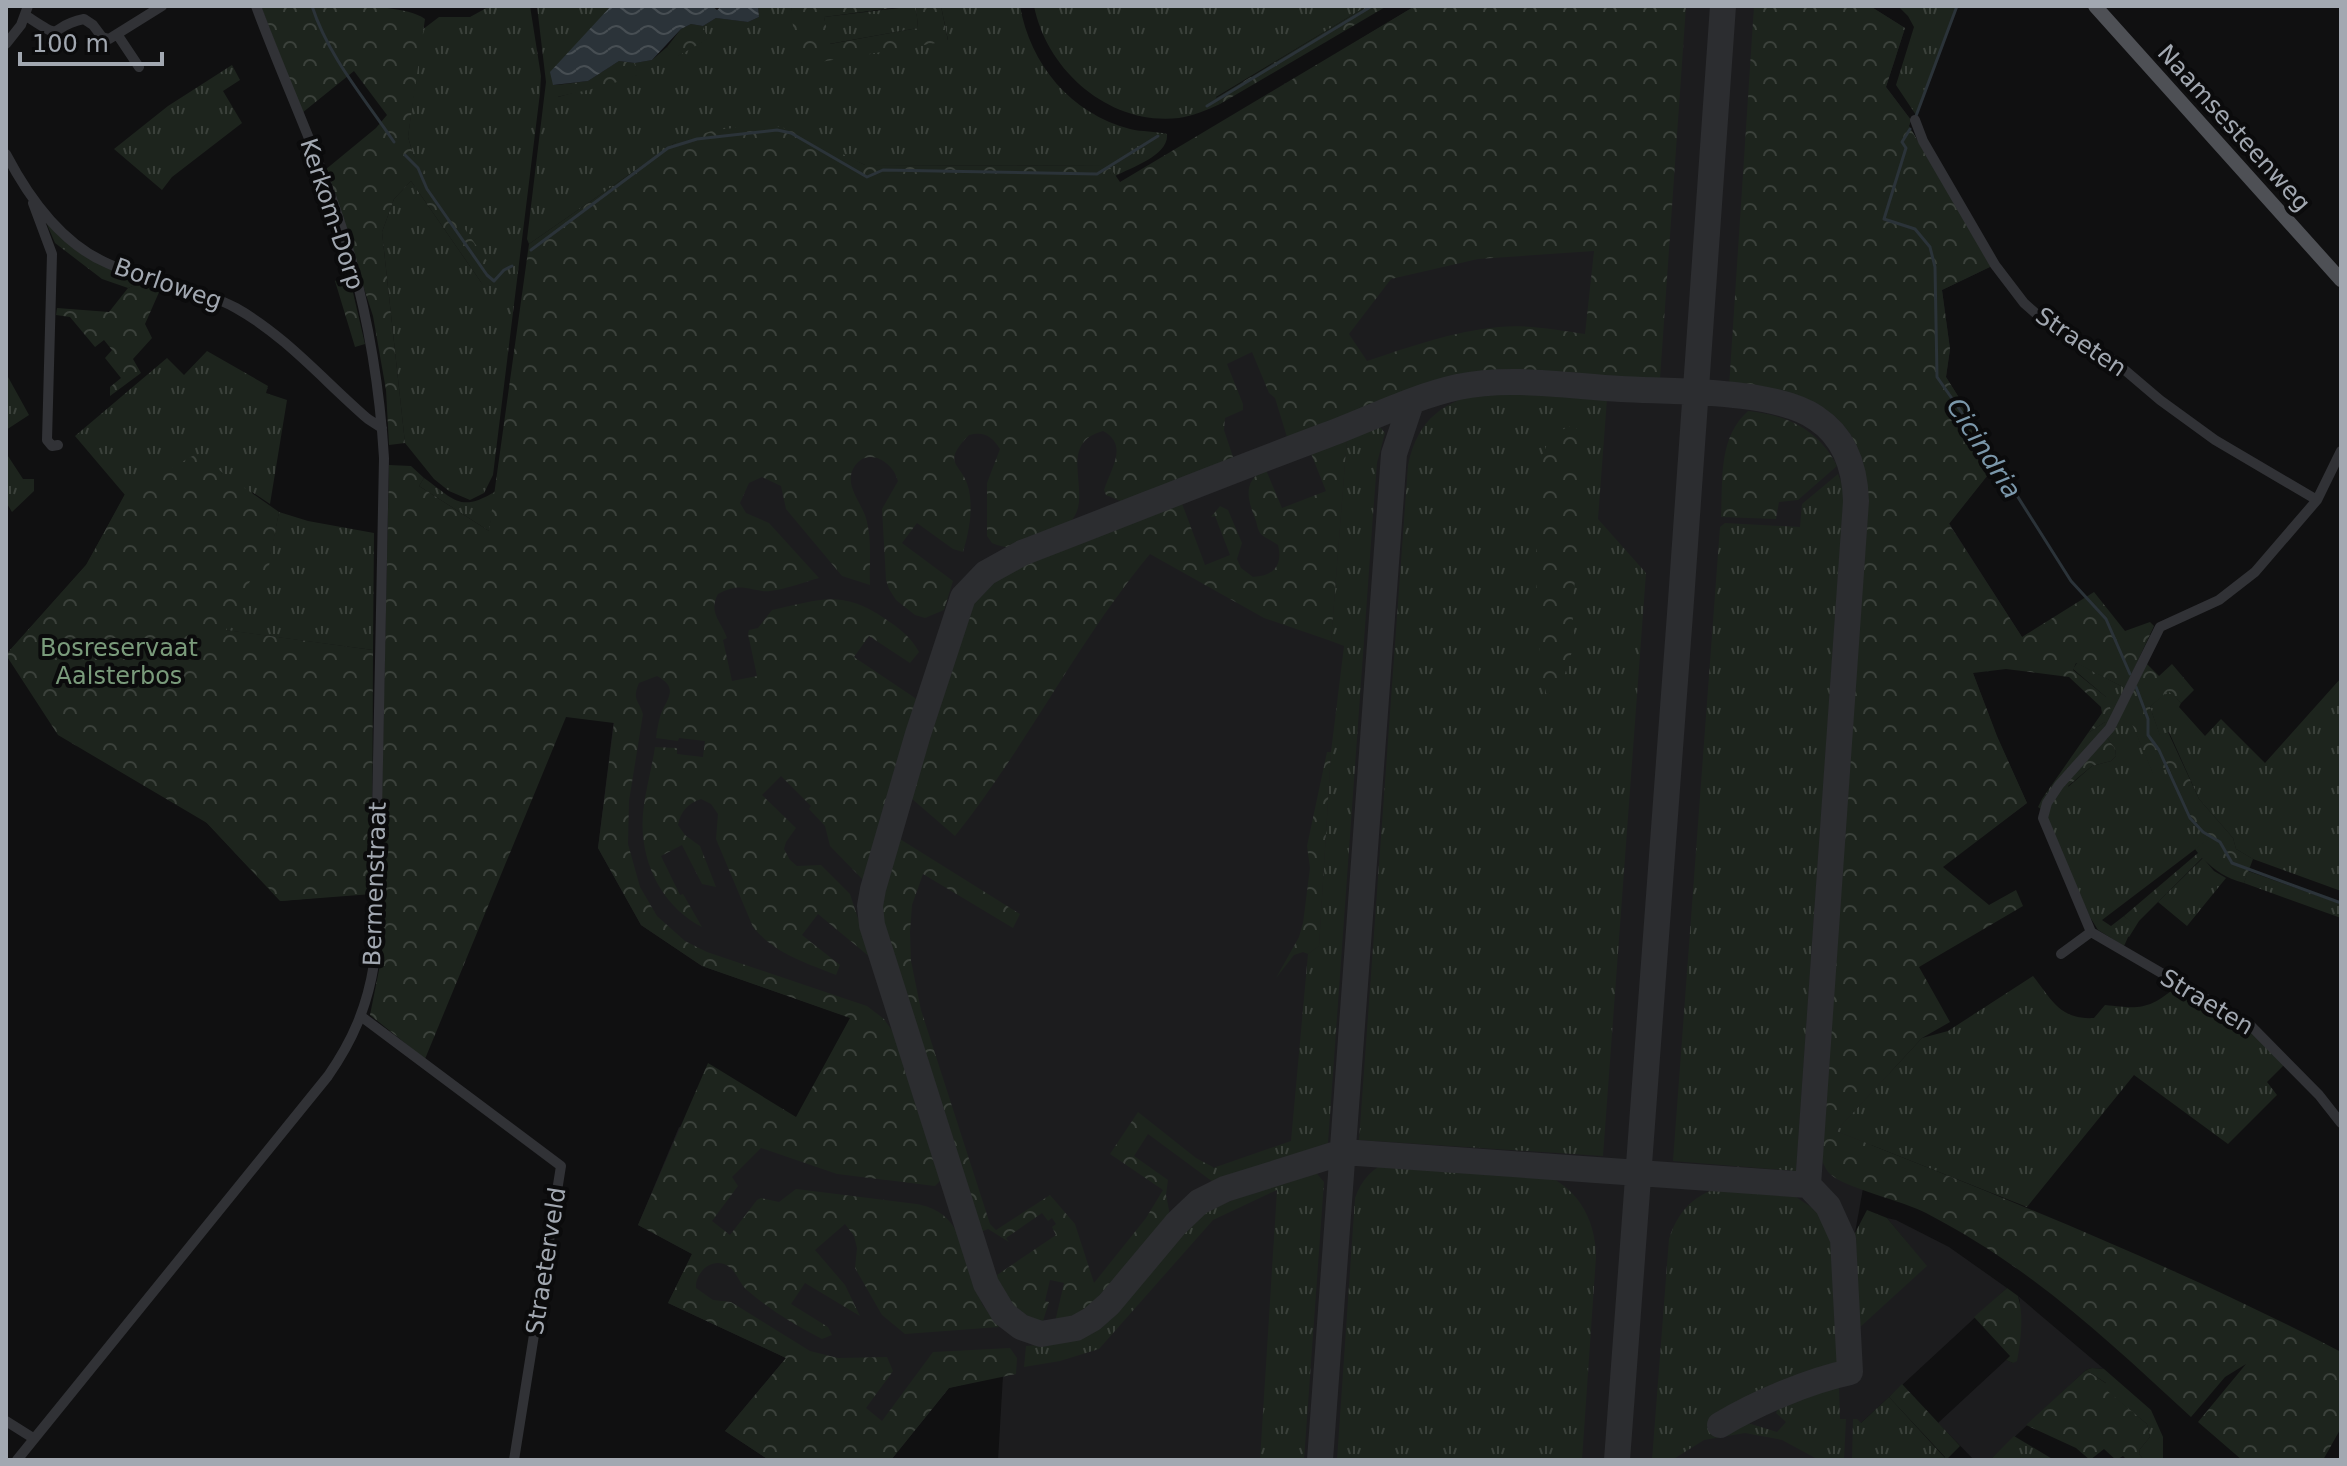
<svg xmlns="http://www.w3.org/2000/svg" width="2347" height="1466" font-family="'DejaVu Sans',sans-serif">
<style>
.built{fill:#1c1c1e}
.grass{fill:url(#grass-tufts)}
.forest{fill:url(#forest-crowns);fill-rule:evenodd}
.water{fill:url(#water-waves)}
.lines{fill:none;stroke-linecap:round;stroke-linejoin:round}
.stream{stroke:#2b3339;stroke-width:3}
.taxiway{stroke:#2c2d30;stroke-width:26}
.minor{stroke:#313236;stroke-width:10}
.major{stroke:#4e5055;stroke-width:14}
.labels{text-anchor:middle;stroke-width:8;stroke-linejoin:round;paint-order:stroke}
.street-label{font-size:24px;fill:#a2a8b1;stroke:#0b0b0c}
.park-label{font-size:24px;fill:#7a9b7b;stroke:#0b0b0c}
.water-label{font-size:26px;font-style:italic;fill:#7b97aa;stroke:#0b0b0c}
</style>
<defs>
<pattern id="grass-tufts" width="24" height="20" patternUnits="userSpaceOnUse" patternTransform="scale(2)"><rect width="24" height="20" fill="#1d241d"/><path d="M3 7l-1-3M5 7V3M7 7l1-3M15 17l-1-3M17 17v-4M19 17l1-3" fill="none" stroke="#3b413b"/></pattern>
<pattern id="forest-crowns" width="20" height="18" patternUnits="userSpaceOnUse" patternTransform="scale(2)"><rect width="20" height="18" fill="#1d241d"/><path d="M2 6a3 3 0 1 1 6 0M12 15a3 3 0 1 1 6 0" fill="none" stroke="#3b413b"/></pattern>
<pattern id="water-waves" width="16" height="10" patternUnits="userSpaceOnUse" patternTransform="scale(2)"><rect width="16" height="10" fill="#2b3339"/><path d="M0 5q4-4 8 0t8 0" fill="none" stroke="#474e53"/></pattern>
</defs>
<rect width="100%" height="100%" fill="#101011"/>
<path class="built" d="M1415,6H1870L1905,28L1886,87L1911,120L1909,126L1992,266L1942,290L1950,349L1946,377L1999,461L1949,523L2022,637L1973,673L1997,737L2027,803L1943,866L1869,1155L1855,1233L1858,1328L1926,1266L1887,1218L1896,1220L1949,1247L2007,1288L1861,1423L1856,1460H998L1003,1375L949,1388L891,1460H769L725,1431L786,1358L668,1303L692,1254L638,1225L679,1127L871,1163L857,1020L702,966L641,925L598,848L625,629L489,531L499,468L845,167L1090,196L1136,175Z
M2018,1296L2104,1369L2092,1368L2086,1370L1990,1460H1974L1938,1423L2006,1360L2013,1363L2020,1301Z"/>
<path class="grass" d="M490,6H530L541,76L540,93L493,475L484,493L470,500L449,491L434,479L405,443L382,232L394,199L411,181L483,285L413,154L408,137L422,30L439,17H470Z
M537,6H611L553,85H557L558,97L637,75L635,63L652,60L667,47L677,56L707,39L703,26L716,18L748,22L759,17L758,6H791L802,64L948,40L941,6H1020C1030,64 1071,114 1130,129C1142,132 1155,131 1167,134C1169,155 1132,167 1115,176L1108,166L865,165L847,157L676,142L529,244L527,239L546,82Z
M916,6L918,28L829,44L824,17Z
M1034,6H1367L1216,97L1220,104C1207,110 1193,116 1179,118C1110,126 1047,71 1034,6Z
M1898,6H1956L1916,115L1896,85L1914,27L1908,16Z
M232,65L240,80L223,91L242,123L172,177L162,190L114,149L168,106Z
M43,215L59,234L162,286L160,290L140,283L128,288L102,279L55,243Z
M207,351L268,386L266,393L287,400L270,504L252,492L267,571L279,512L308,521L374,533L373,650L225,630L370,893L280,901L206,822L10,650L86,565L125,495L75,436L167,358L184,375Z
M8,377L29,415L6,430V379Z
M1488,391L1607,399L1598,519L1646,573L1603,1156L1359,1140L1408,465C1418,418 1444,401 1488,391Z
M1375,426L1380,427L1385,433L1377,463L1373,515L1328,1143L1213,1182V1168L1291,1141L1308,954L1319,946L1331,752L1344,646L1331,641L1347,438Z
M6,453L23,479H34V491L12,512L6,502Z
M1838,474L1844,490L1843,507L1796,1171L1673,1161L1720,527L1725,523L1800,527L1802,504Z
M424,478C455,500 460,513 496,491L489,531L419,486Z
M2077,663L2125,688L2110,722L2041,809L2038,807L2042,799L2088,733L2105,722L2106,697L2073,669Z
M2341,678V891L2253,859L2236,849L2233,838L2199,799L2169,732L2160,736L2150,707L2168,690L2181,703L2179,707L2205,736L2221,719L2265,763Z
M2127,722L2132,723L2153,773L2169,768L2189,815L2210,838L2102,920L2111,926L2124,916L2134,924L2124,946L2098,930L2090,917L2048,822V811L2052,801L2092,766L2111,761L2116,756L2115,748L2107,738L2116,723Z
M2203,858L2214,871L2226,878L2187,926L2158,902Z
M2248,871L2341,904V918L2244,883Z
M2033,976C2052,1000 2060,1020 2094,1018L2105,1005C2140,1009 2149,1010 2177,986L2252,1032L2285,1064L2267,1082L2277,1095L2228,1144L2134,1075L2027,1207L1836,1131L1922,1038L1948,1031Z
M1391,1161L1535,1171C1575,1183 1596,1217 1596,1257L1582,1460H1337L1355,1198C1361,1180 1373,1167 1391,1161Z
M1313,1169L1324,1182L1304,1460H1260L1277,1190L1213,1220L1099,1349L1060,1361L1024,1367L1026,1346L1066,1342L1090,1333L1113,1314L1202,1212Z
M1734,1185L1778,1189L1793,1195L1814,1209L1825,1223L1833,1238L1835,1257L1837,1363L1730,1408L1708,1423L1721,1433L1738,1420L1777,1432L1786,1422L1776,1413L1779,1406L1835,1384L1839,1387L1840,1419H1846L1844,1460H1819L1782,1440L1745,1433L1704,1440L1672,1460H1652L1669,1239C1679,1207 1700,1189 1734,1185Z
M1867,1210L1887,1218L1927,1266L1858,1329L1855,1233Z
M2092,1368L2104,1369L2151,1410L2163,1437V1460H2144L2139,1454L2140,1449L2150,1437L2147,1424L2104,1389L2106,1383L2086,1370Z
M1889,1397L1945,1458L1943,1460H1852L1853,1419H1857L1861,1423Z
M2014,1436L2054,1460H1990Z"/>
<path class="forest" d="M261,6C297,6 399,0 425,19L408,137L413,154L496,274L483,285L411,181L394,199L382,232L405,443L389,445L386,390L373,316L325,170L376,128L387,115L354,71L302,113Z
M791,6H908L824,17L830,44L918,28L916,6H941L948,41L802,65L794,37Z
M1367,6H1387L1220,104L1216,98Z
M1415,6H1686L1660,379L1519,372L1462,374L1433,382L1287,437L1275,398L1269,393L1252,352L1227,364L1243,404V410L1225,418L1224,430L1234,460L1125,503L1106,495L1104,490C1111,468 1129,445 1103,431C1054,444 1095,495 1071,521C1064,531 1050,535 1039,539C1022,547 1010,551 992,543L987,536V483L1000,449C992,436 984,431 969,435C939,466 963,462 969,490C973,511 969,532 963,552L953,549L917,523L902,543L953,581L944,610L925,618L915,615L896,600L889,589L886,580L882,509L898,481C893,461 866,445 853,469C844,487 864,505 867,522C872,542 869,564 870,585L842,576L786,509L781,486L762,477L749,483L740,503L746,513L769,523L819,578C805,582 775,593 762,591C743,588 738,584 718,594C708,613 721,621 727,638L723,640L732,681L757,676L748,634L749,630L758,628L772,610C820,600 840,589 884,618C899,628 910,636 919,652L910,663L869,636L854,657L921,702L865,882L830,846L825,826L809,809L811,806L781,776L762,795L796,828L786,842L784,849L790,860L797,866L821,865L850,894L871,958L818,914L802,935L840,965L836,975C805,962 775,954 753,927L716,839L718,814L711,804L701,799C687,804 681,811 678,825L685,835L700,846L716,887L702,884L682,845L661,856L680,895L683,894L702,927C667,909 646,873 643,835C640,807 651,775 655,747L677,748V754L703,757L705,741L679,738L678,741L656,738C657,731 658,724 660,717C665,700 681,689 657,676L639,683C632,700 638,699 643,714L629,801L628,844L640,887L657,916L685,941L707,952L852,1001L867,1006L884,1019L893,1032L941,1175V1180L935,1186L837,1174L761,1148L732,1177L738,1186L712,1221L730,1235L757,1200L761,1198L779,1202L796,1189L917,1204C936,1208 947,1215 957,1232L982,1304L999,1327L905,1334L882,1315L855,1268L857,1248L854,1236L845,1224L815,1250L845,1285L860,1316L805,1283L791,1304L828,1327L832,1335L822,1339C796,1326 770,1310 748,1291C738,1283 737,1269 724,1264C709,1259 695,1274 696,1288L713,1300L731,1302L810,1351L838,1358L887,1357L893,1371L866,1408L882,1421L933,1352L1010,1348L1017,1358L1016,1374L949,1388L891,1460H769L725,1431L786,1358L668,1303L692,1254L638,1225L708,1063L796,1117L850,1018L702,966L641,925L598,848L614,723L566,717L425,1059L370,1015L382,955L381,833L389,465L411,466L424,478L419,486L489,531L529,244L676,142L715,130L771,124L802,134L865,165L1109,166L1120,182ZM1594,251L1585,334C1557,330 1527,324 1499,327C1454,331 1409,347 1367,361L1349,334L1391,279L1478,259Z
M1754,6H1870L1905,28L1886,87L1911,120L1909,126L1992,266L1942,290L1950,349L1946,377L1999,461L1949,524L2022,637L2094,592L2125,631L2150,622L2154,626L2125,688L2076,663L2073,670L2106,697L2111,710L2105,722L2088,733L2102,713L2101,707L2069,677L2006,669L1973,673L1997,736L2027,803L1943,867L1989,905L2016,890L2023,906L1919,967L1950,1022L1922,1038L1836,1131C2007,1199 2178,1267 2341,1352V1428L2323,1460H2242L2198,1422L2246,1364L2225,1377L2191,1417C2104,1337 2032,1268 1926,1213C1904,1201 1844,1188 1830,1174C1823,1167 1821,1157 1820,1147L1867,490C1858,402 1804,394 1729,387Z
M691,24L703,26L708,39L676,57L667,47L681,29Z
M619,61L635,63L638,75L605,86L557,97V85L588,81Z
M345,258L365,344L355,347L335,281L344,274L340,260Z
M140,283L160,290L145,324L152,338L133,359L141,373L110,396V387L121,378L105,358L112,350L104,340L95,347L70,317L56,315L57,308L109,312L128,288Z
M1748,411C1787,415 1819,430 1837,466L1798,500L1779,502L1776,519L1721,517C1723,479 1718,438 1748,411Z
M1575,424L1583,445L1580,529L1572,610L1575,642L1562,683L1558,692L1548,698C1533,662 1533,491 1544,452C1548,437 1561,429 1575,424Z
M1347,438L1331,641L1264,618L1150,554C1077,642 1027,746 955,836L911,798L963,619L980,590L1007,570L1181,501L1205,565L1230,555L1215,516L1211,517L1220,506L1228,510L1242,543L1237,559L1241,568L1253,577C1274,576 1283,565 1278,545C1273,541 1265,538 1261,534C1258,531 1257,525 1256,521C1248,501 1241,480 1266,470L1282,508L1326,491L1310,451Z
M196,454L279,512L268,571L250,581L226,630L373,650L372,894L281,901L207,823L58,735L6,655L87,564L125,494Z
M2146,663L2159,676L2172,664L2194,690L2181,703L2168,691L2150,707L2160,735L2168,732L2199,799L2233,838L2236,849L2253,859L2244,883C2225,878 2216,871 2202,858L2139,921L2129,937L2126,935L2133,924L2124,916L2198,853L2195,849L2209,838L2189,815L2169,768L2153,774L2132,724L2116,723Z
M2107,738L2115,748L2116,756L2111,761L2092,766L2068,786L2074,793L2073,804L2063,811L2057,810L2052,801L2064,784Z
M1327,752H1331L1319,946L1308,954L1303,952L1294,955L1276,978L1299,937L1303,923L1310,868L1307,846Z
M900,839L1020,914L1013,928L923,874L912,905L910,932L911,961L921,1010L990,1224L996,1230L1050,1195L1075,1224L1094,1283L1146,1218L1163,1190L1110,1154L1138,1112L1196,1158L1213,1167V1182L1148,1134L1134,1156L1168,1180L1166,1195L1170,1215L1101,1300L1084,1315L1055,1322L1064,1283L1050,1280L1045,1301L1049,1302L1043,1321C1017,1325 1002,1297 994,1277L1056,1235L1052,1227L1056,1224L1052,1218L1048,1221L1042,1213L1006,1238L1009,1242L988,1229L981,1232L912,1027L881,925V900Z
M2007,1288L2018,1296C2024,1315 2021,1341 2017,1361L2013,1363L2006,1360L2010,1356L1974,1317Z
M2086,1370L2107,1384L2105,1389L2147,1424L2150,1437L2140,1449L2139,1454L2144,1460H2127L2123,1456L2116,1460L2104,1449L2090,1460L2076,1448L2026,1425Z
M1902,1384L1960,1446L1946,1460H1943L1945,1457L1889,1397Z"/>
<path class="water" d="M611,6H712L717,10L722,6H758L759,17L748,22L716,18L703,26L691,24L681,29L652,60L635,63L619,61L588,81L553,85L550,72Z"/>
<g class="lines">
<path class="stream" d="M312,6C328,56 365,99 394,142
M1207,106L1372,6
M1916,116L1957,6
M1910,129L1902,142L1906,148L1884,219L1915,229L1930,247L1935,267L1937,377L1992,456L2071,581L2106,619L2130,674
M405,155L418,168L427,189L487,275L494,281L504,270L512,266
M531,250L668,148L697,139L777,130L791,133L867,177L883,170L1097,174L1158,136
M2136,687L2148,719V735L2159,750L2190,818L2203,832L2220,842L2232,863L2341,903"/>
<path class="taxiway" d="M1720,1425C1757,1403 1808,1381 1850,1372L1843,1239L1828,1206L1808,1185L1343,1152L1225,1189L1199,1202L1176,1224L1109,1304L1092,1319L1076,1328L1041,1334L1021,1327L1004,1314L986,1284L872,925L870,906L873,889L918,734L963,597L986,573L1022,553C1124,514 1225,473 1327,435C1370,419 1413,397 1458,387C1510,376 1568,386 1621,389C1672,392 1774,389 1816,418C1845,437 1855,468 1856,501L1808,1185
M1320,1460L1394,454L1411,403
M1617,1460C1652,975 1691,491 1723,6"/>
<path class="minor" d="M25,15C68,44 45,27 84,19L93,25L102,37L109,39L162,6
M117,34L139,67
M6,44L21,25L28,6
M1915,120L1923,141L1995,265L2024,303L2041,318L2113,360L2160,400L2215,440L2317,500
M6,154C29,198 61,244 109,264C150,282 197,287 236,308C286,336 325,382 368,419L382,428
M33,203L52,254L47,440L52,446L58,445
M2341,451L2317,500L2255,572L2219,600L2160,627L2110,728L2059,785L2047,803L2043,818L2091,932L2249,1024L2319,1095L2341,1123
M2061,954L2091,932
M362,1017L561,1166L514,1460
M6,1421L33,1438
M17,1460L328,1076C353,1040 367,1007 374,964L384,458C380,391 369,323 351,258C327,172 287,90 256,6"/>
<path class="major" d="M2095,6L2341,280"/>
</g>
<g class="labels">
<g class="street-label">
<text transform="translate(2234 128) rotate(48)" y="8">Naamsesteenweg</text>
<text transform="translate(332 214) rotate(72)" y="8">Kerkom-Dorp</text>
<text transform="translate(168 284) rotate(19)" y="8">Borloweg</text>
<text transform="translate(2081 342) rotate(34)" y="8">Straeten</text>
<text transform="translate(375 884) rotate(-88)" y="8">Bermenstraat</text>
<text transform="translate(2207 1002) rotate(31)" y="8">Straeten</text>
<text transform="translate(546 1261) rotate(-81)" y="8">Straeterveld</text>
</g>
<g class="park-label">
<text x="119" y="656">Bosreservaat<tspan x="119" dy="28">Aalsterbos</tspan></text>
</g>
<g class="water-label">
<text transform="translate(1984 448) rotate(57)" y="9">Cicindria</text>
</g>
</g>
<rect width="2347" height="1466" fill="none" stroke="#a2a8b1" stroke-width="16"/>
<path d="M20 52v12h142v-12" fill="none" stroke="#a2a8b1" stroke-width="4"/>
<text x="32" y="52" font-size="24" fill="#a2a8b1" stroke="#0b0b0c" stroke-width="6" paint-order="stroke">100 m</text>
</svg>
